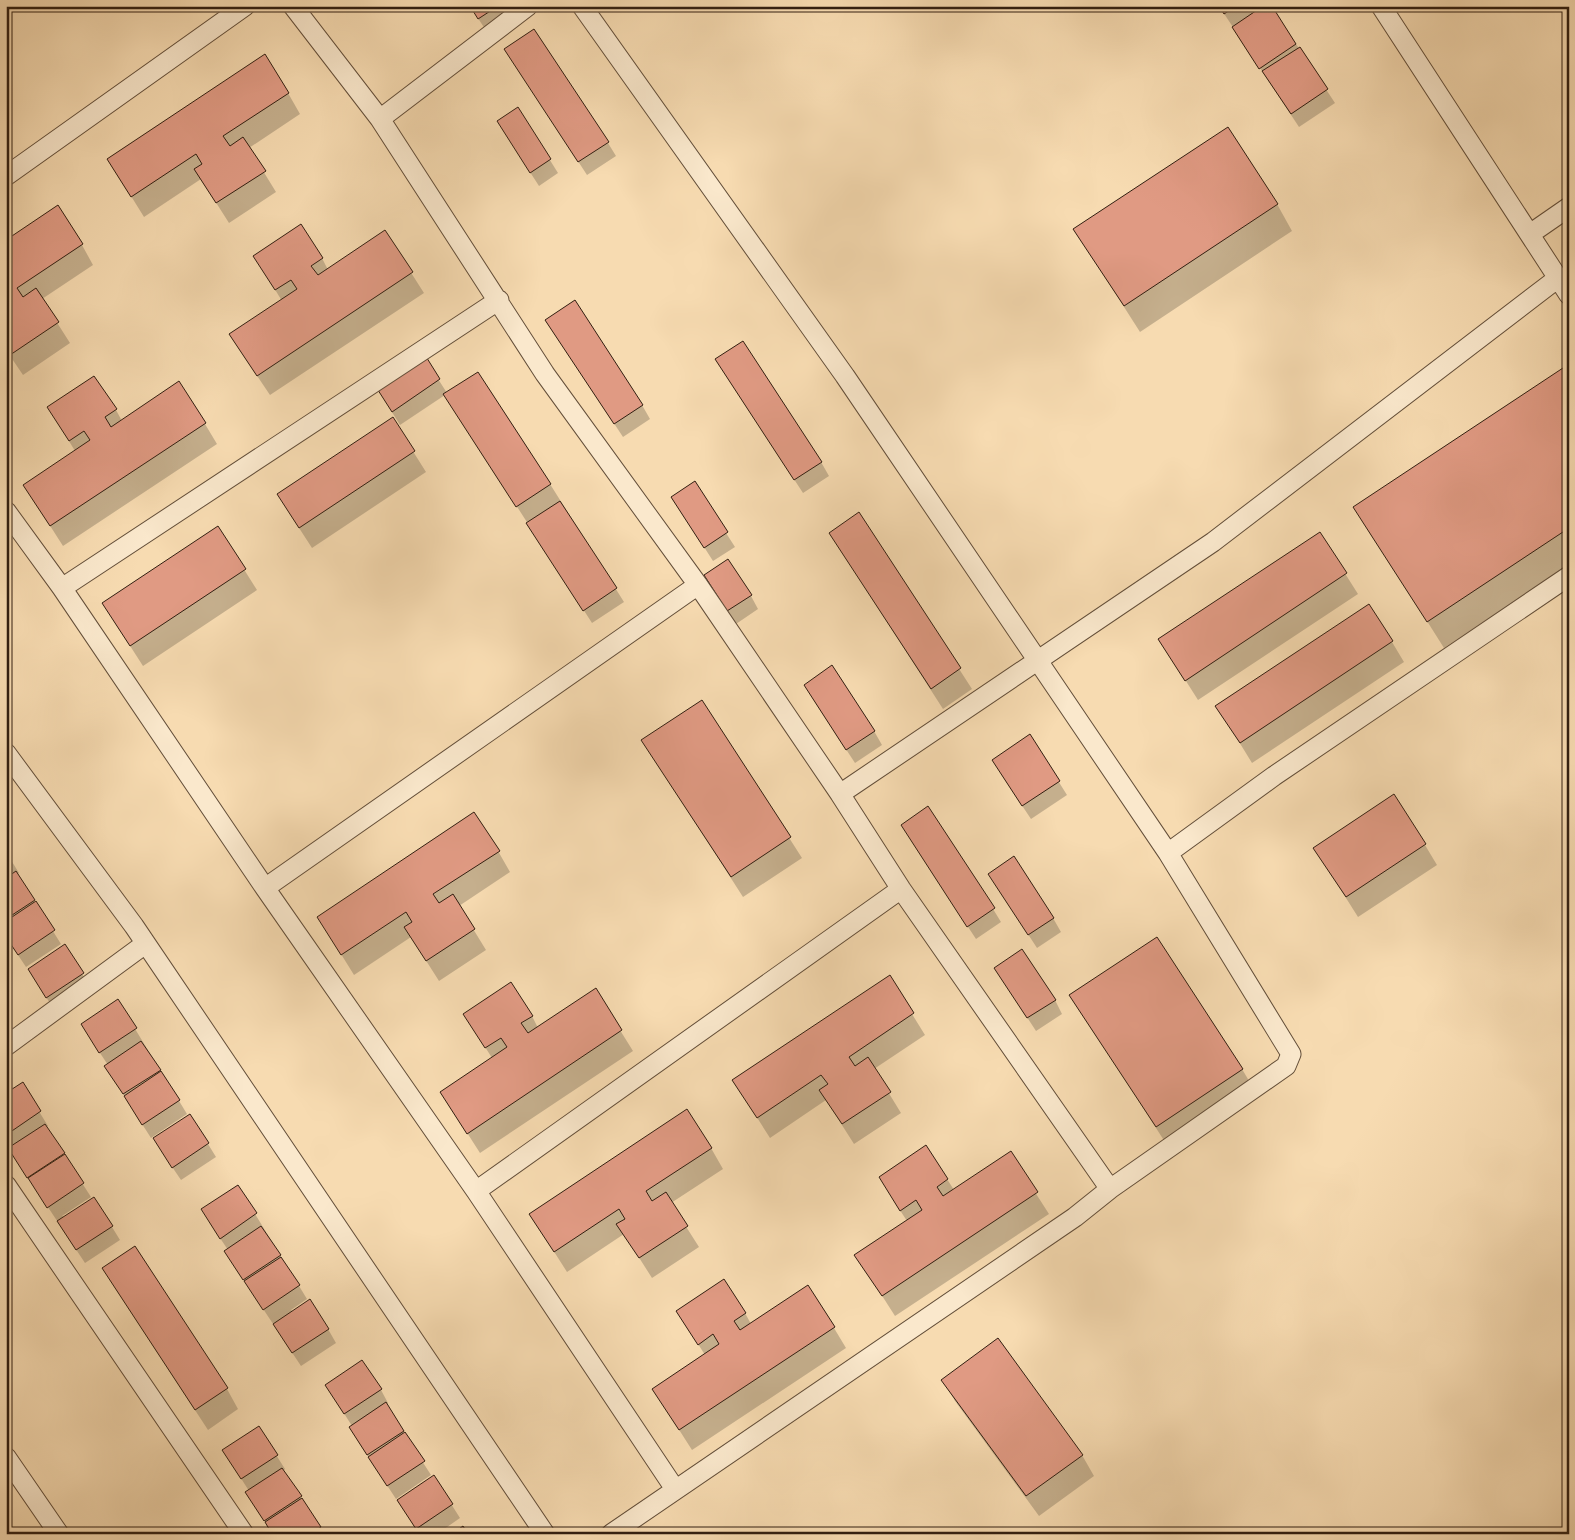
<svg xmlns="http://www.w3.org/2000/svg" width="1575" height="1540" font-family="'IM FELL English',serif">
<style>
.shadow{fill:#0003}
.building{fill:#e09a83;stroke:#321f11}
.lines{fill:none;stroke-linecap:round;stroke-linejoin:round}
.service-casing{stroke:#634e39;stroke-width:21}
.service{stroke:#fae8cc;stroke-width:19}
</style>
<rect width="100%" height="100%" fill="#f7dbb1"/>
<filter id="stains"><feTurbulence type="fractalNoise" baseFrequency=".004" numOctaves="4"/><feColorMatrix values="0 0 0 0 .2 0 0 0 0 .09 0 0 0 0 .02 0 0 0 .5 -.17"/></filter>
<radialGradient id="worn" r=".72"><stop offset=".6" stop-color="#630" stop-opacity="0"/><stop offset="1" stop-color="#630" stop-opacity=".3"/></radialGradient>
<path class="shadow" d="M470,6H511L515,13L487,32Z
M1219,6H1271L1335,103L1299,127Z
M514,63L608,143L616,156L587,175Z
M288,93L300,114L249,148L276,192L229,223L201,179L144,217L108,159Z
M518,109L558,173L539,186L506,135Z
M1277,204L1292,231L1140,332L1075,230Z
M385,232L424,293L270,395L243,355L282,301L255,257L322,258L328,270Z
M6,241L82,245L93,265L42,299L70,343L23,375L6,350Z
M555,334L642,405L650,419L623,437Z
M424,357L447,393L550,484L624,602L592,623L445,395L400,425L377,388Z
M716,360L821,462L829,476L803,493Z
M1569,366V565L1444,648L1355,507Z
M49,408L116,410L122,421L205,424L217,444L63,546L24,485L75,451Z
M392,418L426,472L312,548L290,514Z
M694,483L735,547L713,561L681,511Z
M859,514L972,689L943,709L830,533Z
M218,528L257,590L143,666L116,624Z
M1320,534L1358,594L1198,700L1160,640Z
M713,589L751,596L758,609L736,624Z
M1392,642L1404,662L1252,763L1217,706Z
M813,699L874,731L882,745L855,763Z
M702,702L802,858L743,897L643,741Z
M1030,736L1067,795L1031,819L1001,774Z
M910,839L993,909L1001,922L976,939Z
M1425,845L1437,865L1358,917L1327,868Z
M498,851L510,872L459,906L486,950L439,981L411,937L354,975L318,917Z
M6,852L19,873L17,874L61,944L26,967L6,937Z
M998,888L1053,918L1061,932L1037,948Z
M82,974L90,987L55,1011L37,983Z
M889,977L925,1035L874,1069L901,1113L854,1144L826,1100L770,1138L733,1080Z
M1004,982L1055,1000L1062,1014L1036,1031Z
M595,990L633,1051L480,1153L441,1092L492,1058L465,1015L532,1016L538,1028Z
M1071,995L1242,1069L1258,1096L1172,1153Z
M118,1001L187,1114L151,1138L114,1080L108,1065L90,1038Z
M22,1084L48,1126L46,1127L91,1197L62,1216L112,1227L120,1240L85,1263L18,1162L6,1139V1094Z
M208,1144L216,1157L181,1180L162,1152Z
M711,1148L723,1169L671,1203L699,1247L652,1278L624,1234L567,1272L530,1214Z
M1010,1153L1049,1214L895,1316L856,1255L907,1221L892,1198L947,1179L954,1190Z
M238,1186L307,1299L291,1310L328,1329L336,1343L301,1366L234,1265L228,1250L210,1223Z
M116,1289L227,1389L238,1409L208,1430Z
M678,1312L745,1313L751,1324L834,1328L846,1348L692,1450L653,1389L705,1355Z
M943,1380L1082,1455L1094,1476L1039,1516L955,1401Z
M381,1390L388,1403L386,1405L431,1475L396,1499L358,1441L352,1426L335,1399Z
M259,1428L285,1469L283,1471L324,1534H273L255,1506L249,1491L232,1464Z
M434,1477L460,1518L437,1534H420L406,1513Z"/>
<path class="building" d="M470,6H498L478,19Z
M1219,6H1236L1224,14Z
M1263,6H1272L1296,44L1259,69L1232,27Z
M534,29L609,142L578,162L504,49Z
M1300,47L1328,89L1291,114L1262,71Z
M265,54L289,93L223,136L230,146L243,137L266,171L216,203L194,169L202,164L196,154L131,197L107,159Z
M518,107L551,159L530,173L497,121Z
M1228,127L1278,204L1124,306L1073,229Z
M58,205L83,244L17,288L23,297L36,288L59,322L10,355L6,349V240Z
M301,224L323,258L311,266L318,275L385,230L413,272L257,376L229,334L297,289L291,280L275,290L253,256Z
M575,300L643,405L614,424L545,320Z
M743,341L822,462L794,480L715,359Z
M425,355L440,379L392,412L376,387Z
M1569,364V528L1427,622L1353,507Z
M478,372L551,484L516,507L443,394Z
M94,376L117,409L105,417L111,427L179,381L206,423L50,526L23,485L90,440L84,431L69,441L47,407Z
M393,417L415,451L299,528L277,494Z
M695,481L728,532L704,548L671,497Z
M560,501L617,588L583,611L526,523Z
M859,512L961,668L931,689L829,533Z
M218,526L246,569L130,646L102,603Z
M1320,532L1347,573L1185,681L1158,639Z
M728,559L752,595L727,611L704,575Z
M1369,604L1393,641L1240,743L1215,706Z
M832,665L875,731L846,750L804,685Z
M702,700L791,837L731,877L641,740Z
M1030,734L1060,781L1022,806L992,760Z
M1394,794L1426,844L1346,897L1313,848Z
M928,806L995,908L967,927L901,825Z
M474,812L500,851L433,894L439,903L453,894L475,929L426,961L404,927L412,922L406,912L341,955L317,917Z
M1014,856L1054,918L1028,935L988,874Z
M16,871L35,900L6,919V878Z
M36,901L55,930L18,955L6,937V921Z
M1157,937L1243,1069L1156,1127L1069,995Z
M65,944L84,973L46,998L28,969Z
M1022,949L1056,1000L1027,1018L994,968Z
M890,975L914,1013L849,1057L855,1066L868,1057L891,1092L842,1124L819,1090L828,1084L821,1075L757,1118L732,1080Z
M511,982L533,1016L521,1023L528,1033L596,988L622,1030L467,1134L440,1092L507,1047L501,1038L485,1048L463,1014Z
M118,999L137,1028L99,1053L81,1024Z
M141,1041L161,1070L123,1094L104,1066Z
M161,1071L180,1100L142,1125L124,1096Z
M23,1082L41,1111L6,1135V1093Z
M687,1109L712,1148L646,1191L652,1201L666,1192L688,1226L639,1258L616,1224L625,1219L619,1209L554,1252L529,1214Z
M190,1114L209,1143L172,1168L153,1138Z
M45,1124L65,1153L27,1178L8,1148Z
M926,1145L948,1179L937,1187L943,1196L1011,1151L1038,1192L882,1296L854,1255L922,1210L916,1200L900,1211L879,1177Z
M65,1154L84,1183L47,1208L28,1178Z
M238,1185L257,1213L220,1239L201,1209Z
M94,1197L113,1226L76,1250L57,1221Z
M261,1226L281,1255L243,1280L224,1251Z
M135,1246L228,1388L195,1410L102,1268Z
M281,1257L300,1285L263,1310L244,1281Z
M724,1279L746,1313L734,1321L740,1330L808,1285L835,1327L679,1430L652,1389L719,1344L713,1334L698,1345L676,1311Z
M310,1299L329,1329L292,1353L273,1324Z
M998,1338L1083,1455L1026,1496L941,1380Z
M362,1360L382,1389L344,1414L325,1385Z
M386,1402L404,1431L367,1455L349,1427Z
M259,1426L278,1455L241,1479L222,1450Z
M405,1432L425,1461L387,1486L368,1457Z
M282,1468L302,1496L264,1521L245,1492Z
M434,1475L453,1504L416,1529L397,1500Z
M302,1498L321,1527L311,1534H272L265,1522Z
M463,1526L468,1534H452Z"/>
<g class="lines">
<g class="service-casing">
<path id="service" d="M293,6L380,119L545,374L698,585L840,794L901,889L1110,1189
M582,6L845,376L1168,853L1291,1054L1286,1066L1110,1189L1075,1217L611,1534
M1381,6L1569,295
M380,119L528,6
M6,176L245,6
M1530,234L1569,207
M6,511L62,588L265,888L476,1191L675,1489
M62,588L499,300
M6,753L134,926L545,1534
M840,794L1213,542L1558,278
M1168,853L1274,776L1569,576
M265,888L698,585
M6,1046L145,944
M6,1185L244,1534
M476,1191L901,889
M6,1457L59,1534"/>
</g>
<use href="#service" class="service"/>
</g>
<rect width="1575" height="1540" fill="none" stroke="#f7dbb1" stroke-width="25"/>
<rect x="8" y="8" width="1560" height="1525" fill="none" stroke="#321f11" stroke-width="2.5"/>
<rect x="12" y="12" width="1550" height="1515" fill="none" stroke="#321f11"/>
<rect width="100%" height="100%" filter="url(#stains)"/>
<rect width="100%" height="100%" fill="url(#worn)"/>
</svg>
